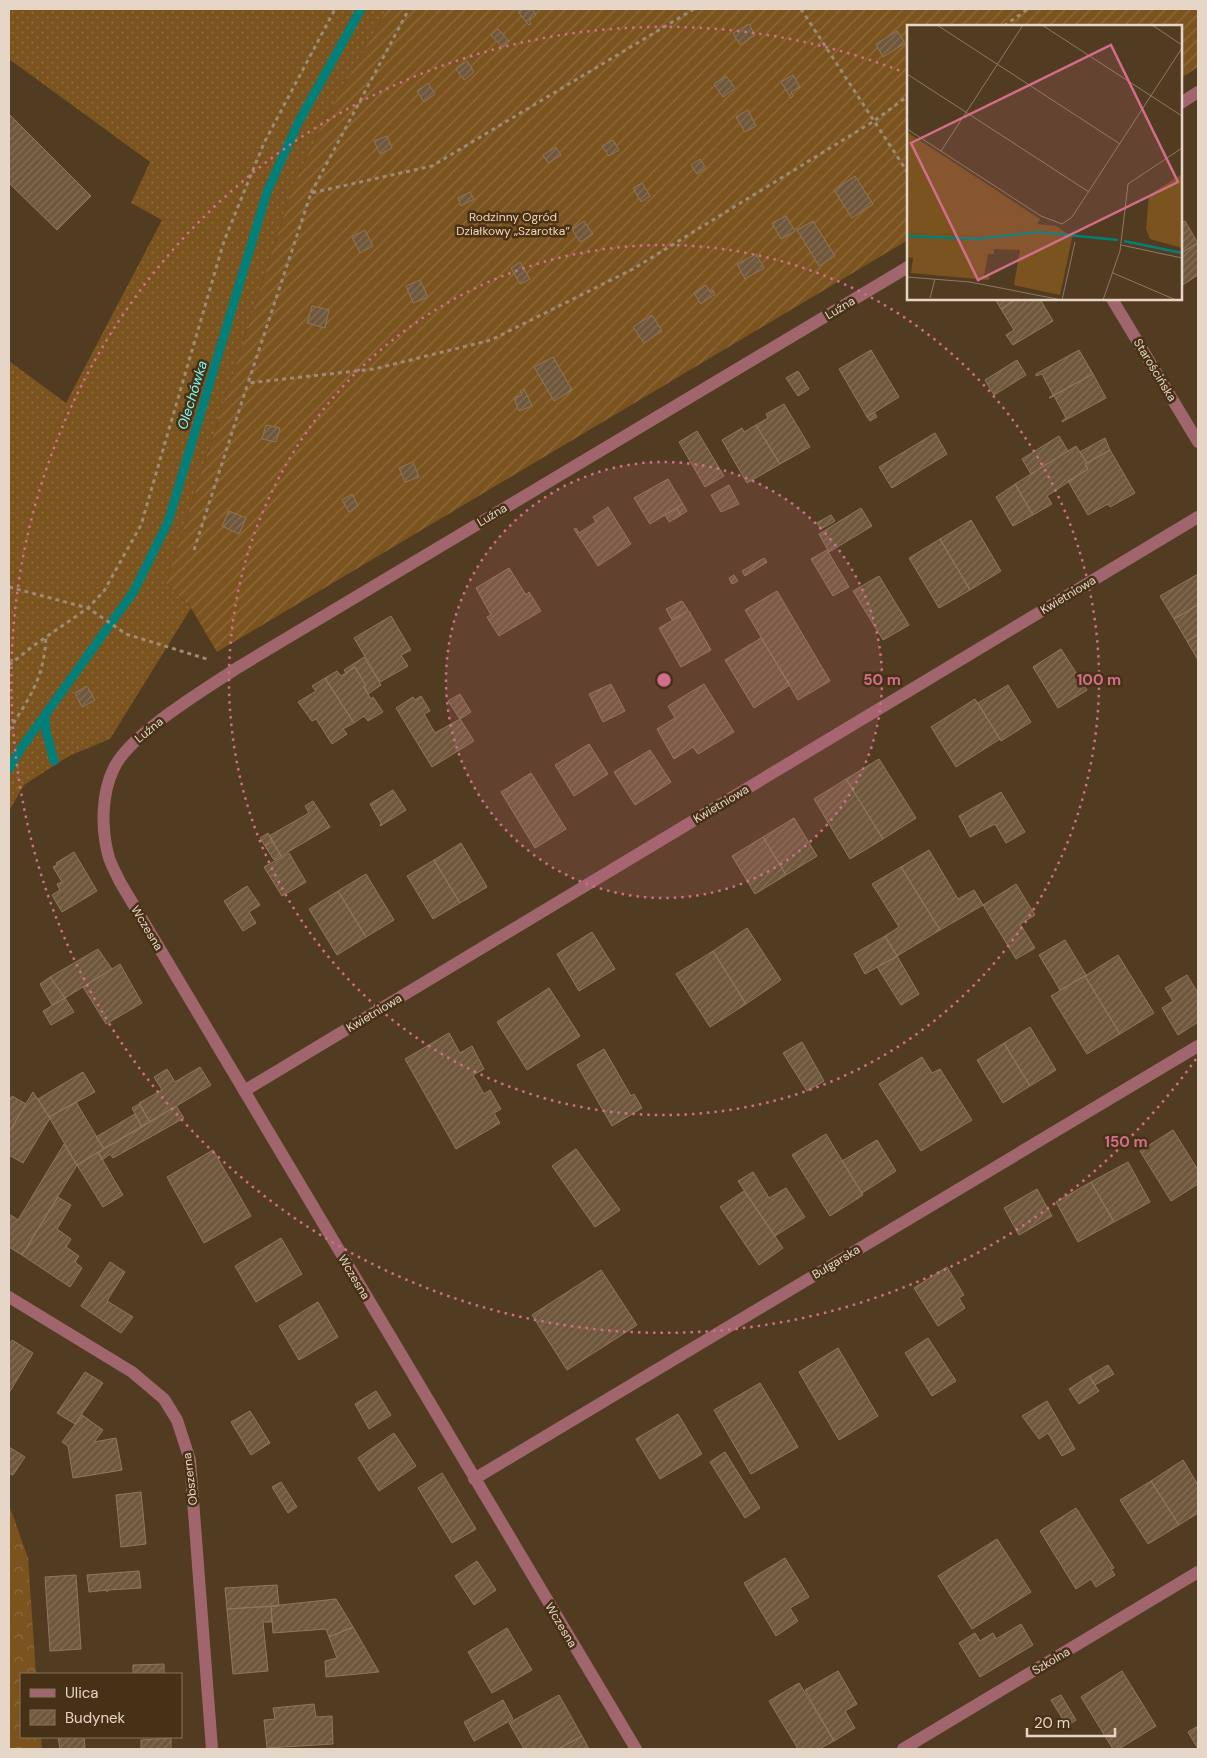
<svg xmlns="http://www.w3.org/2000/svg" width="1207" height="1758" font-family="'DM Sans',sans-serif">
<style>
.grass{fill:url(#grass-dots)}
.forest{fill:url(#forest-crowns)}
.garden{fill:url(#garden-furrows)}
.lines{fill:none;stroke-linecap:round;stroke-linejoin:round}
.stream{stroke:#037f7a;stroke-width:9}
.building{fill:url(#building-hatch);stroke:#91775b}
.path{stroke:#9d8b76;stroke-width:3;stroke-dasharray:4 4;stroke-linecap:butt}
.minor{stroke:#a1656e;stroke-width:12}
.ring{fill:none;stroke:#d26e8c;stroke-width:2.5;stroke-dasharray:2.5 5}
.labels{text-anchor:middle;stroke-width:5;stroke-linejoin:round;paint-order:stroke}
.park-label{font-size:12px;fill:#f7d7b4;stroke:#473116}
.street-label{font-size:12px;fill:#e5d6c7;stroke:#473116}
.water-label{font-size:14px;font-style:italic;fill:#78fbf2;stroke:#473116}
.inset-river{fill:none;stroke:#037f7a;stroke-width:2.5}
.inset-road{fill:none;stroke:#8d7a63;stroke-width:1}
.view{fill:#d26e8c;fill-opacity:0.15;stroke:#d26e8c;stroke-width:2.5}
.inset-edge{fill:none;stroke:#e5d6c7;stroke-width:2.5}
.centre{fill:#d26e8c;stroke:#473116;stroke-width:2.5}
.ring-label{font-size:15px;text-anchor:middle;font-weight:bold;fill:#d26e8c;stroke:#473116;stroke-width:5;stroke-linejoin:round;paint-order:stroke}
</style>
<defs>
<pattern id="grass-dots" width="8" height="8" patternUnits="userSpaceOnUse" patternTransform="scale(1.25)"><rect width="8" height="8" fill="#7b531f"/><path d="M2 2h.1M6 6h.1" fill="none" stroke="#8e6b3e" stroke-width="1.8" stroke-linecap="round"/></pattern>
<pattern id="forest-crowns" width="20" height="18" patternUnits="userSpaceOnUse" patternTransform="scale(1.25)"><rect width="20" height="18" fill="#7b531f"/><path d="M2 6a3 3 0 1 1 6 0M12 15a3 3 0 1 1 6 0" fill="none" stroke="#8e6b3e"/></pattern>
<pattern id="garden-furrows" width="10" height="10" patternUnits="userSpaceOnUse" patternTransform="scale(1.25)"><rect width="10" height="10" fill="#7b531f"/><path d="M-1 1l2-2M0 10L10 0M9 11l2-2" fill="none" stroke="#8e6b3e"/></pattern>
<pattern id="building-hatch" width="6" height="6" patternUnits="userSpaceOnUse" patternTransform="scale(1.25)"><rect width="6" height="6" fill="#6f573b"/><path d="M-1 1l2-2M0 6l6-6M5 7l2-2" fill="none" stroke="#836e56"/></pattern>
</defs>
<rect width="100%" height="100%" fill="#523c21"/>
<path class="grass" d="M9,9H387L319,131L293,186L166,583L191,608L110,739L69,756L24,785L9,811V361L66,403L162,220L131,203L150,162L9,59Z"/>
<path class="forest" d="M9,1505L28,1558L36,1674H21V1737H41L42,1749H9Z"/>
<path class="garden" d="M387,9H1198V67L1181,78V26H908V240L217,652L191,608L166,583L293,186L319,131Z"/>
<g class="lines">
<path class="stream" d="M45,716L46,731L54,761
M9,769L20,750L134,591L168,522L267,192L298,123L361,9"/>
</g>
<path class="building" d="M522,9H532L536,15L529,20L531,24L529,25L518,12Z
M749,24L755,35L740,45L733,33Z
M498,29L509,41L502,47L491,35Z
M897,31L905,43L883,57L876,44Z
M467,61L474,72L464,80L456,69Z
M793,75L800,87L791,92L793,96L791,98L781,82Z
M726,76L735,88L723,97L714,84Z
M428,83L435,94L424,102L417,91Z
M748,110L756,126L745,132L736,117Z
M9,114L91,196L57,230L9,183Z
M387,136L392,148L380,154L374,141Z
M613,140L619,150L609,156L602,146Z
M556,147L561,155L548,163L543,155Z
M700,159L706,168L697,174L691,165Z
M855,176L873,204L852,218L834,190Z
M642,183L650,196L641,202L633,188Z
M470,192L474,199L461,206L458,198Z
M786,216L795,231L781,239L772,223Z
M584,221L593,234L580,242L572,229Z
M813,221L835,256L819,266L797,230Z
M1185,221L1198,243L1181,253V223Z
M365,230L373,246L360,253L352,237Z
M1198,243V275L1181,286V253Z
M756,254L764,268L745,279L737,264Z
M520,262L530,279L520,284L511,268Z
M420,280L428,297L413,303L406,286Z
M706,285L710,292L713,290L715,294L701,304L694,293Z
M995,299H1017L1001,309Z
M1017,299H1040L1053,321L1013,345L1006,335L1014,330L1001,309Z
M312,306L329,310L325,328L307,323Z
M652,315L662,331L644,343L633,327Z
M871,350L899,397L867,417L839,369Z
M1079,350L1093,374L1049,398L1053,395L1042,374L1036,376V374Z
M553,357L572,390L554,401L534,367Z
M1017,360L1026,375L994,395L985,380Z
M798,371L809,389L798,396L786,378Z
M1093,374L1106,398L1062,422V421L1066,418L1054,396L1049,398Z
M524,389L532,406L519,411L514,398L522,395L520,391Z
M784,404L810,447L780,464L756,425L768,418L766,414Z
M874,412L877,417L870,421L867,417Z
M266,425L280,428L276,442L262,439Z
M756,425L780,464L747,483L722,440L742,428L744,432Z
M697,431L724,476L705,487L679,442Z
M935,433L947,454L892,488L879,467Z
M1059,436L1068,451L1031,474L1022,459Z
M1105,438L1110,450L1087,463L1080,452Z
M1076,446L1087,463L1085,464L1088,469L1047,496L1052,504L1033,515L1015,484Z
M1110,450L1135,493L1110,507L1108,504L1088,515L1068,481L1088,469L1085,464Z
M413,462L419,477L405,482L399,468Z
M668,479L683,504L650,524L634,498Z
M1015,484L1033,515L1013,526L996,497Z
M729,485L739,504L721,512L711,495Z
M352,494L358,506L349,512L342,500Z
M683,504L687,511L681,515L676,508Z
M608,507L631,544L598,566L574,529L576,528L579,533L596,522L593,517Z
M676,508L681,515L669,522L665,515Z
M861,508L872,526L829,552L819,534Z
M229,511L246,518L239,534L222,526Z
M831,515L835,521L821,529L817,523Z
M971,520L1001,571L970,590L940,539Z
M940,539L970,590L939,608L909,558Z
M827,550L849,587L833,596L811,559Z
M764,558L767,562L745,576L742,571Z
M509,568L526,595L529,592L541,611L499,636L487,617L491,615L476,588Z
M1198,574V605L1174,619L1160,596Z
M734,575L738,581L732,584L729,578Z
M879,576L909,625L883,640L853,591Z
M777,591L830,681L798,700L745,610Z
M682,601L688,610L672,620L666,609Z
M1198,605V635L1187,641L1174,619Z
M689,611L711,650L681,667L659,628Z
M391,616L411,650L401,655L408,666L380,682L354,638Z
M1198,635V660L1187,641Z
M761,638L790,685L754,708L725,660Z
M1061,649L1087,690L1058,708L1033,667Z
M364,657L381,685L368,694L364,687L366,686L355,667L346,673L344,670Z
M355,667L366,686L364,687L368,694L371,699L373,697L383,712L368,721L364,716L354,723L325,678L337,671L341,676Z
M325,678L354,723L343,729L347,734L332,744L316,719L312,721L298,702L316,691L312,686Z
M611,684L625,711L603,722L589,694Z
M704,684L734,732L698,754L693,747L674,759L657,729L675,718L668,706Z
M1008,685L1031,722L1001,741L978,703Z
M87,686L95,700L82,707L75,693Z
M460,694L471,712L460,719L448,701Z
M421,696L430,711L424,714L435,733L460,719L474,741L432,767L396,708L413,697L415,700Z
M975,699L1000,739L956,767L931,727Z
M589,744L608,774L574,796L555,765Z
M650,750L671,782L635,805L614,772Z
M879,759L916,818L883,839L846,779Z
M531,773L566,829L535,848L501,792Z
M846,779L883,839L850,859L814,799Z
M393,790L406,810L380,826L381,823L370,804Z
M1001,792L1025,832L1006,843L995,824L970,837L959,816Z
M313,801L330,827L281,856L269,836L309,813L305,806Z
M794,818L817,856L786,875L763,837Z
M268,833L273,841L265,846L260,838Z
M763,837L786,875L755,894L732,856Z
M273,841L281,856L274,860L265,846Z
M461,843L487,887L460,903L434,860Z
M929,850L958,899L974,890L983,905L940,930L901,867Z
M74,852L97,891L62,912L52,895L60,890L57,884L62,882L53,867L57,865L56,863Z
M289,853L306,882L282,896L264,867Z
M434,860L460,903L433,919L407,876Z
M901,867L940,930L897,956L885,936L899,927L872,884Z
M366,874L394,920L366,937L338,891Z
M1016,884L1035,915L1020,924L1035,948L1016,959L983,905Z
M247,886L260,905L249,912L256,923L243,931L224,901Z
M338,891L366,937L337,955L309,909Z
M747,928L781,980L746,1004L713,951Z
M592,932L615,969L579,991L557,954Z
M885,936L897,956L865,974L854,954Z
M1065,940L1086,975L1060,990L1039,955Z
M98,949L112,969L65,998L50,977Z
M713,951L746,1004L710,1027L676,974Z
M1118,955L1154,1013L1120,1034L1085,976Z
M897,956L919,994L901,1005L877,967Z
M120,964L142,1003L106,1024L83,987Z
M1187,975L1198,993V1022L1178,1035L1162,1008L1173,1001L1165,988Z
M1085,976L1120,1034L1087,1054L1051,996Z
M50,977L65,998L52,1005L40,984Z
M549,988L580,1036L527,1070L497,1022Z
M65,998L74,1012L51,1025L43,1011Z
M1030,1027L1056,1070L1030,1086L1004,1043Z
M449,1033L460,1053L472,1046L484,1069L473,1075L484,1094L490,1090L501,1109L494,1113L500,1123L456,1149L405,1059Z
M802,1042L824,1081L807,1091L783,1053Z
M1004,1043L1030,1086L1003,1103L977,1060Z
M604,1049L631,1096L634,1094L642,1108L612,1126L577,1065Z
M922,1057L932,1073L940,1069L972,1120L921,1151L879,1084Z
M200,1067L211,1085L150,1122L139,1103L162,1090L154,1077L167,1069L175,1082Z
M83,1072L95,1092L49,1117L38,1099Z
M33,1092L50,1118L23,1163L9,1155V1132Z
M12,1096L26,1104L9,1132V1101Z
M76,1102L104,1149L77,1165L49,1117Z
M139,1104L150,1122L142,1127L132,1108Z
M176,1106L184,1118L113,1158L110,1154L102,1160L98,1152Z
M135,1114L142,1127L104,1149L96,1137Z
M1173,1130L1198,1170V1184L1171,1201L1140,1151Z
M826,1134L863,1195L830,1216L792,1155Z
M877,1140L896,1171L862,1193L842,1161Z
M64,1144L77,1165L22,1255L9,1247V1214L18,1220Z
M576,1149L620,1210L595,1227L552,1166Z
M213,1150L251,1216L204,1243L167,1177Z
M98,1152L123,1195L103,1207L77,1165Z
M1128,1162L1150,1202L1114,1222L1091,1182Z
M753,1172L769,1198L786,1188L805,1217L775,1236L738,1181Z
M1091,1182L1114,1222L1078,1242L1056,1202Z
M1037,1189L1052,1216L1019,1235L1004,1208Z
M744,1191L783,1248L759,1265L720,1207Z
M58,1197L71,1205L57,1229L71,1239L66,1247L79,1256L75,1262L82,1268L70,1287L22,1255Z
M281,1238L302,1274L256,1302L235,1266Z
M110,1262L125,1272L107,1301L133,1317L121,1333L81,1306Z
M947,1267L964,1295L959,1298L965,1308L938,1326L914,1288Z
M601,1270L637,1325L567,1370L532,1315Z
M318,1302L338,1337L299,1360L279,1326Z
M928,1338L956,1381L932,1396L905,1353Z
M12,1340L33,1353L9,1393V1345Z
M838,1348L878,1416L839,1440L799,1372Z
M1108,1365L1114,1374L1095,1385L1089,1376Z
M85,1372L103,1383L75,1424L57,1413Z
M1089,1376L1099,1391L1079,1404L1069,1389Z
M760,1383L798,1447L751,1474L714,1410Z
M376,1391L391,1415L369,1429L355,1404Z
M1047,1401L1075,1449L1062,1456L1048,1433L1039,1439L1022,1416Z
M250,1411L270,1443L251,1455L231,1422Z
M678,1414L702,1454L660,1479L636,1439Z
M82,1415L103,1430L94,1442L116,1438L122,1470L73,1478L68,1446L62,1442Z
M394,1433L416,1466L379,1491L358,1458Z
M9,1447L25,1457L13,1475L9,1473Z
M725,1452L760,1508L745,1518L710,1462Z
M1183,1460L1198,1485V1513L1179,1525L1151,1481Z
M442,1473L476,1529L452,1543L418,1488Z
M1151,1481L1179,1525L1148,1544L1120,1500Z
M281,1482L297,1507L288,1513L272,1487Z
M141,1492L146,1544L121,1547L116,1495Z
M1076,1508L1114,1568L1111,1569L1115,1575L1096,1587L1091,1579L1076,1589L1040,1531Z
M997,1539L1031,1592L972,1629L938,1576Z
M785,1558L809,1597L790,1608L798,1621L776,1636L744,1583Z
M477,1561L496,1590L474,1605L455,1576Z
M139,1571L141,1588L108,1590L107,1592V1590L89,1592L87,1575Z
M76,1575L81,1649L50,1651L45,1577Z
M277,1585L279,1606L227,1609L225,1588Z
M336,1599L353,1627L329,1637L326,1629L273,1633L271,1606Z
M271,1606L272,1622H263L268,1671L233,1674L227,1609Z
M1021,1624L1033,1645L980,1677L959,1643L975,1633L980,1641L993,1633L996,1639Z
M353,1627L379,1672L326,1677L325,1661L337,1658L329,1637Z
M507,1628L532,1670L492,1693L468,1652Z
M164,1664V1674H133V1665Z
M838,1671L857,1704L845,1711L855,1728L834,1741L805,1690Z
M1122,1671L1156,1726L1119,1749H1113L1081,1697Z
M799,1683L834,1741L819,1749H798L769,1701Z
M559,1695L582,1736L558,1749H524L509,1723Z
M1061,1695L1076,1720L1067,1726L1051,1700Z
M503,1700L513,1719L474,1741L464,1722Z
M314,1704L316,1717L332,1716L333,1744L267,1748L264,1720L275,1719L273,1708Z
M1198,1726V1749L1188,1732Z
M582,1736L589,1749H558Z
M58,1737H84L85,1749H60Z
M171,1738V1749H141V1740Z"/>
<g class="lines">
<path class="path" d="M694,9L432,166L311,193L248,383L374,369L491,340L633,269L874,121L908,96
M801,9L908,173
M1004,26L1028,9
M311,193L409,9
M194,550L248,383
M9,587L88,608L126,634L210,660
M9,665L33,646L88,608L104,591L141,525L224,241L264,143L335,9
M9,730C30,697 44,678 46,637"/>
<path class="minor" d="M1181,103L1198,92
M1112,299L1198,442
M244,1091L1198,517
M9,1297L132,1372L164,1399L177,1420L190,1460L212,1749
M474,1479L1198,1046
M636,1749L120,882C116,874 112,866 109,858C101,830 101,794 114,768C131,733 203,691 237,668L908,267
M903,1749L1198,1572"/>
</g>
<circle cx="664" cy="680" r="218" fill="#d26e8c" fill-opacity=".12"/>
<g class="ring">
<circle cx="664" cy="680" r="218"/>
<circle cx="664" cy="680" r="435"/>
<path d="M1196 1059A653 653 0 1 1 903 72"/>
</g>
<g class="labels">
<g class="park-label">
<text x="513" y="221">Rodzinny Ogród<tspan x="513" dy="14">Działkowy „Szarotka”</tspan></text>
</g>
<g class="street-label">
<text transform="translate(840 308) rotate(-31)" y="4">Luźna</text>
<text transform="translate(1155 370) rotate(59)" y="4">Starościńska</text>
<text transform="translate(492 515) rotate(-31)" y="4">Luźna</text>
<text transform="translate(1068 595) rotate(-31)" y="4">Kwietniowa</text>
<text transform="translate(149 730) rotate(-39)" y="4">Luźna</text>
<text transform="translate(721 804) rotate(-31)" y="4">Kwietniowa</text>
<text transform="translate(147 928) rotate(59)" y="4">Wczesna</text>
<text transform="translate(374 1013) rotate(-31)" y="4">Kwietniowa</text>
<text transform="translate(836 1262) rotate(-31)" y="4">Bułgarska</text>
<text transform="translate(354 1277) rotate(59)" y="4">Wczesna</text>
<text transform="translate(190 1479) rotate(-97)" y="4">Obszerna</text>
<text transform="translate(561 1625) rotate(59)" y="4">Wczesna</text>
<text transform="translate(1051 1661) rotate(-31)" y="4">Szkolna</text>
</g>
<g class="water-label">
<text transform="translate(192 395) rotate(-73)" y="5">Olechówka</text>
</g>
</g>
<g transform="translate(907 25)">
<rect width="275" height="275" fill="#523c21"/>
<path d="M129,199L149,201L159,208L166,209L153,270L107,260L113,225L87,224V229H81L77,251L83,252L81,255L4,248L6,233L0,232V208L76,211Z" fill="#7b531f"/>
<path d="M275,149V223L243,214L239,204L242,170Z" fill="#7b531f"/>
<path d="M0,107L133,194L128,204L76,211L0,208Z" fill="#7b531f"/>
<path class="inset-river" d="M0,211L69,214L131,207L211,215M217,216L275,228"/>
<path class="inset-road" d="M30,0L213,119M135,0L275,91M245,0L275,20M0,49L182,167M0,104L134,191L155,199L165,192L275,23M34,126L116,0M214,220L275,233M206,248L269,275M0,252L63,257L155,275M23,273L28,254M155,275L168,217M196,275L213,226L221,159L275,123"/>
<path class="view" d="M204,20L271,157L71,255L4,118Z"/>
<rect width="275" height="275" class="inset-edge"/>
</g>
<circle cx="664" cy="680" r="8" class="centre"/>
<g class="ring-label">
<text x="882" y="685">50 m</text>
<text x="1099" y="685">100 m</text>
<text x="1126" y="1147">150 m</text>
</g>
<rect width="1207" height="1758" fill="none" stroke="#e5d6c7" stroke-width="20"/>
<rect x="20" y="1673" width="162" height="65" fill="#473116" stroke="#86735d"/>
<rect x="30" y="1689" width="25" height="8" fill="#a1656e" stroke="#86735d"/>
<text x="65" y="1698" font-size="15" fill="#e5d6c7">Ulica</text>
<rect x="30" y="1710" width="25" height="15" fill="url(#building-hatch)" stroke="#86735d"/>
<text x="65" y="1723" font-size="15" fill="#e5d6c7">Budynek</text>
<path d="M1027 1728v8h88v-8" fill="none" stroke="#e5d6c7" stroke-width="2.5"/>
<text x="1034" y="1728" font-size="15" fill="#e5d6c7" stroke="#473116" stroke-width="4" paint-order="stroke">20 m</text>
</svg>
